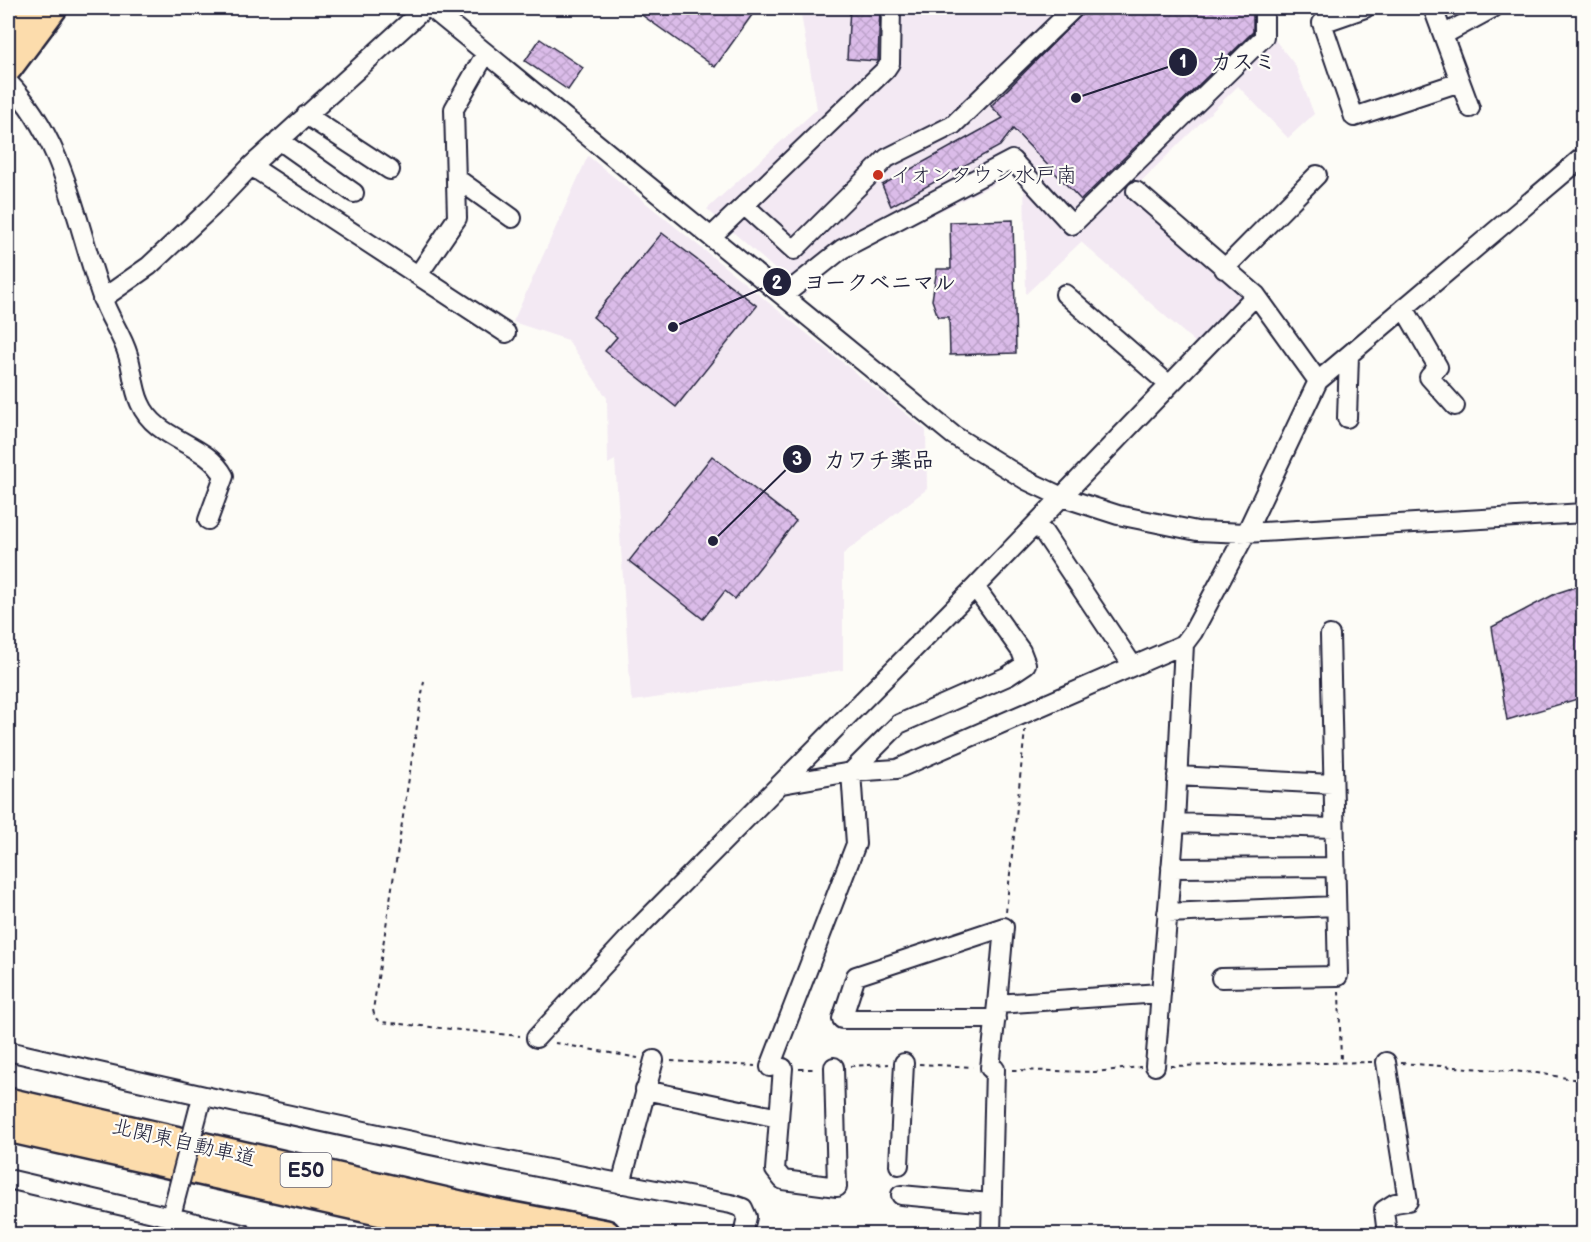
<svg xmlns="http://www.w3.org/2000/svg" width="1591" height="1242" font-family="'Balsamiq Sans','Klee One',sans-serif">
<style>
.built{fill:#f3e9f3}
.building{fill:url(#building-cross-hatch);stroke:#22223b;stroke-width:1.5}
.lines{fill:none;stroke-linecap:round;stroke-linejoin:round}
.minor-casing{stroke:#22223b;stroke-width:22}
.highway-casing{stroke:#22223b;stroke-width:32}
.path{stroke:#22223b;stroke-width:2;stroke-dasharray:4.5 4.5;stroke-linecap:butt}
.minor{stroke:#fdfcf7;stroke-width:18}
.highway{stroke:#fcdcac;stroke-width:27}
.minor-bridge-casing{stroke:#22223b;stroke-width:22;stroke-linecap:butt}
.minor-bridge{stroke:#fdfcf7;stroke-width:18}
.poi-dot{fill:#c8321e;stroke:#fdfcf7;stroke-width:2}
.labels{text-anchor:middle;stroke-width:4.5;stroke-linejoin:round;paint-order:stroke}
.shield{fill:#fdfcf7;stroke:#646373;stroke-width:1.5}
.shield-label{font-size:20px;font-weight:bold;fill:#22223b}
.poi-label{font-size:21px;fill:#22223b;stroke:#fdfcf7;text-anchor:start}
.street-label{font-size:21px;fill:#22223b;stroke:#fdfcf7}
.leader{fill:none;stroke:#22223b;stroke-width:2}
.callout-dot{fill:#22223b;stroke:#fdfcf7;stroke-width:2}
.mark-label{font-size:18px;text-anchor:middle;font-weight:bold;fill:#fff}
.callout-label{font-size:22px;text-anchor:middle;font-weight:bold;fill:#22223b;stroke:#fdfcf7;stroke-width:4.5;stroke-linejoin:round;paint-order:stroke}
</style>
<defs>
<pattern id="building-cross-hatch" width="8" height="8" patternUnits="userSpaceOnUse" patternTransform="scale(1.5)"><rect width="8" height="8" fill="#dbbce9"/><path d="M0 0l8 8M0 8l8-8" fill="none" stroke="#bca1c9"/></pattern>
</defs>
<rect width="100%" height="100%" fill="#fdfcf7"/>
<filter id="ink" filterUnits="userSpaceOnUse"><feTurbulence type="fractalNoise" baseFrequency=".0167" numOctaves="2"/><feDisplacementMap in="SourceGraphic" scale="12" xChannelSelector="R" yChannelSelector="G"/><feConvolveMatrix kernelMatrix="1 2 1 2 8 2 1 2 1" color-interpolation-filters="sRGB"/></filter>
<g filter="url(#ink)">
<path class="built" d="M800,8H1275V40L1295,65L1314,114L1288,138L1238,86L1125,197L1152,213L1244,294L1197,344L1081,242L1026,294L1024,178L1018,172L843,260L804,295L707,209L817,109Z
M588,156L926,430L927,489L843,554V670L641,700L633,701L631,697L615,460L608,464L607,398L568,340L513,322Z"/>
<path class="building" d="M632,8H757L715,67Z
M850,8H880L878,61L847,59Z
M1088,8H1253V32L1081,200L1013,129L1000,146L891,206L882,185L1003,118L991,106Z
M540,39L583,68L568,90L525,61Z
M1013,220L1016,353L950,355L949,317H938L932,300L937,269H951L950,222Z
M662,233L757,306L676,407L605,351L617,337L593,317Z
M712,456L796,521L735,599L725,591L703,619L629,561Z
M1584,584V697L1507,720L1492,627L1557,593Z"/>
<g class="lines">
<g class="minor-casing">
<path id="minor" d="M431,8L953,435L1026,480L1062,497L1118,515L1197,531L1246,533L1584,513
M1365,8L1322,23L1354,117L1460,82
M1433,8L1470,108
M1443,35L1493,8
M8,82C66,142 75,221 102,297C108,317 122,334 128,355C133,370 133,388 140,403C156,441 206,442 224,476L208,520
M306,115L390,170
M279,140L354,193
M251,166L506,333
M456,178L512,218
M1136,191L1256,295
M745,206L794,250L887,158L953,125L1074,8
M711,237L886,69L890,63L891,8
M1224,269L1317,175
M418,275L457,218L454,109L486,53
M1065,294L1168,384
M783,296L842,249L1012,160L1072,225L1264,37V8
M102,299L149,266L212,207L251,166L425,8
M1404,308L1438,367L1429,377L1455,406
M1347,418L1349,355
M1035,525L1044,533L1133,666
M1177,776L1332,784
M782,784L851,772L897,769L1184,644L1193,632L1246,533L1318,381L1584,156
M1175,823L1333,828
M1171,868L1334,867
M1167,913L1336,906
M1221,978L1338,976L1330,635
M996,1019H842L856,976L1004,927L997,1004
M536,1038L641,925L975,587L1256,295L1318,381
M8,1051C248,1107 488,1160 731,1204L743,1208L747,1217L743,1234
M1386,1062L1408,1201L1395,1203L1384,1210L1387,1234
M1155,1066L1175,823L1184,644
M770,1067L856,844L851,772L899,724L1008,676L1026,664L1021,651L975,587
M783,1068L775,1170L783,1180L837,1187L834,1067
M990,1068L997,1004L1160,993
M645,1090L779,1118
M899,1165L904,1063
M8,1179L243,1234
M621,1184L654,1060
M901,1195L990,1203
M991,1234L995,1069"/>
</g>
<g class="highway-casing">
<path id="highway" d="M8,30L24,8
M8,68L53,8
M8,1102L491,1212L606,1234
M8,1128L480,1234"/>
</g>
<path class="path" d="M424,681L373,1010L375,1018L381,1022L520,1036
M1006,912L1025,730
M1339,991L1341,1062
M555,1043L638,1058
M671,1061L755,1066
M1401,1063L1537,1073L1584,1081
M919,1064L973,1067
M850,1066L889,1064
M1170,1066L1372,1062
M799,1069H817
M1012,1070L1095,1072L1141,1067"/>
<use href="#minor" class="minor"/>
<use href="#highway" class="highway"/>
<g class="minor-bridge-casing">
<path id="minor-bridge" d="M173,1208L200,1105"/>
</g>
<use href="#minor-bridge" class="minor-bridge"/>
</g>
</g>
<circle class="poi-dot" cx="878" cy="175" r="6"/>
<g class="labels">
<rect class="shield" x="280.5" y="1153" width="51" height="34" rx="4.5"/>
<g class="shield-label">
<text x="306" y="1177">E50</text>
</g>
<g class="poi-label">
<text x="890" y="182">イオンタウン水戸南</text>
</g>
<g class="street-label">
<text transform="translate(184 1142) rotate(13)" y="7">北関東自動車道</text>
</g>
</g>
<path class="leader" d="M1076 98L1183 62M673 327L777 282M713 541L797 459"/>
<g class="callout-dot">
<circle cx="1076" cy="98" r="6"/>
<circle cx="673" cy="327" r="6"/>
<circle cx="713" cy="541" r="6"/>
<circle cx="1183" cy="62" r="15"/>
<circle cx="777" cy="282" r="15"/>
<circle cx="797" cy="459" r="15"/>
</g>
<g class="mark-label">
<text x="1183" y="68">1</text>
<text x="777" y="289">2</text>
<text x="797" y="465">3</text>
</g>
<g class="callout-label">
<text x="1243" y="69">カスミ</text>
<text x="880" y="290">ヨークベニマル</text>
<text x="879" y="467">カワチ薬品</text>
</g>
<rect width="1591" height="1242" fill="none" stroke="#fdfcf7" stroke-width="30"/>
<rect x="15" y="15" width="1561" height="1212" fill="none" stroke="#22223b" stroke-width="2" filter="url(#ink)"/>
</svg>
